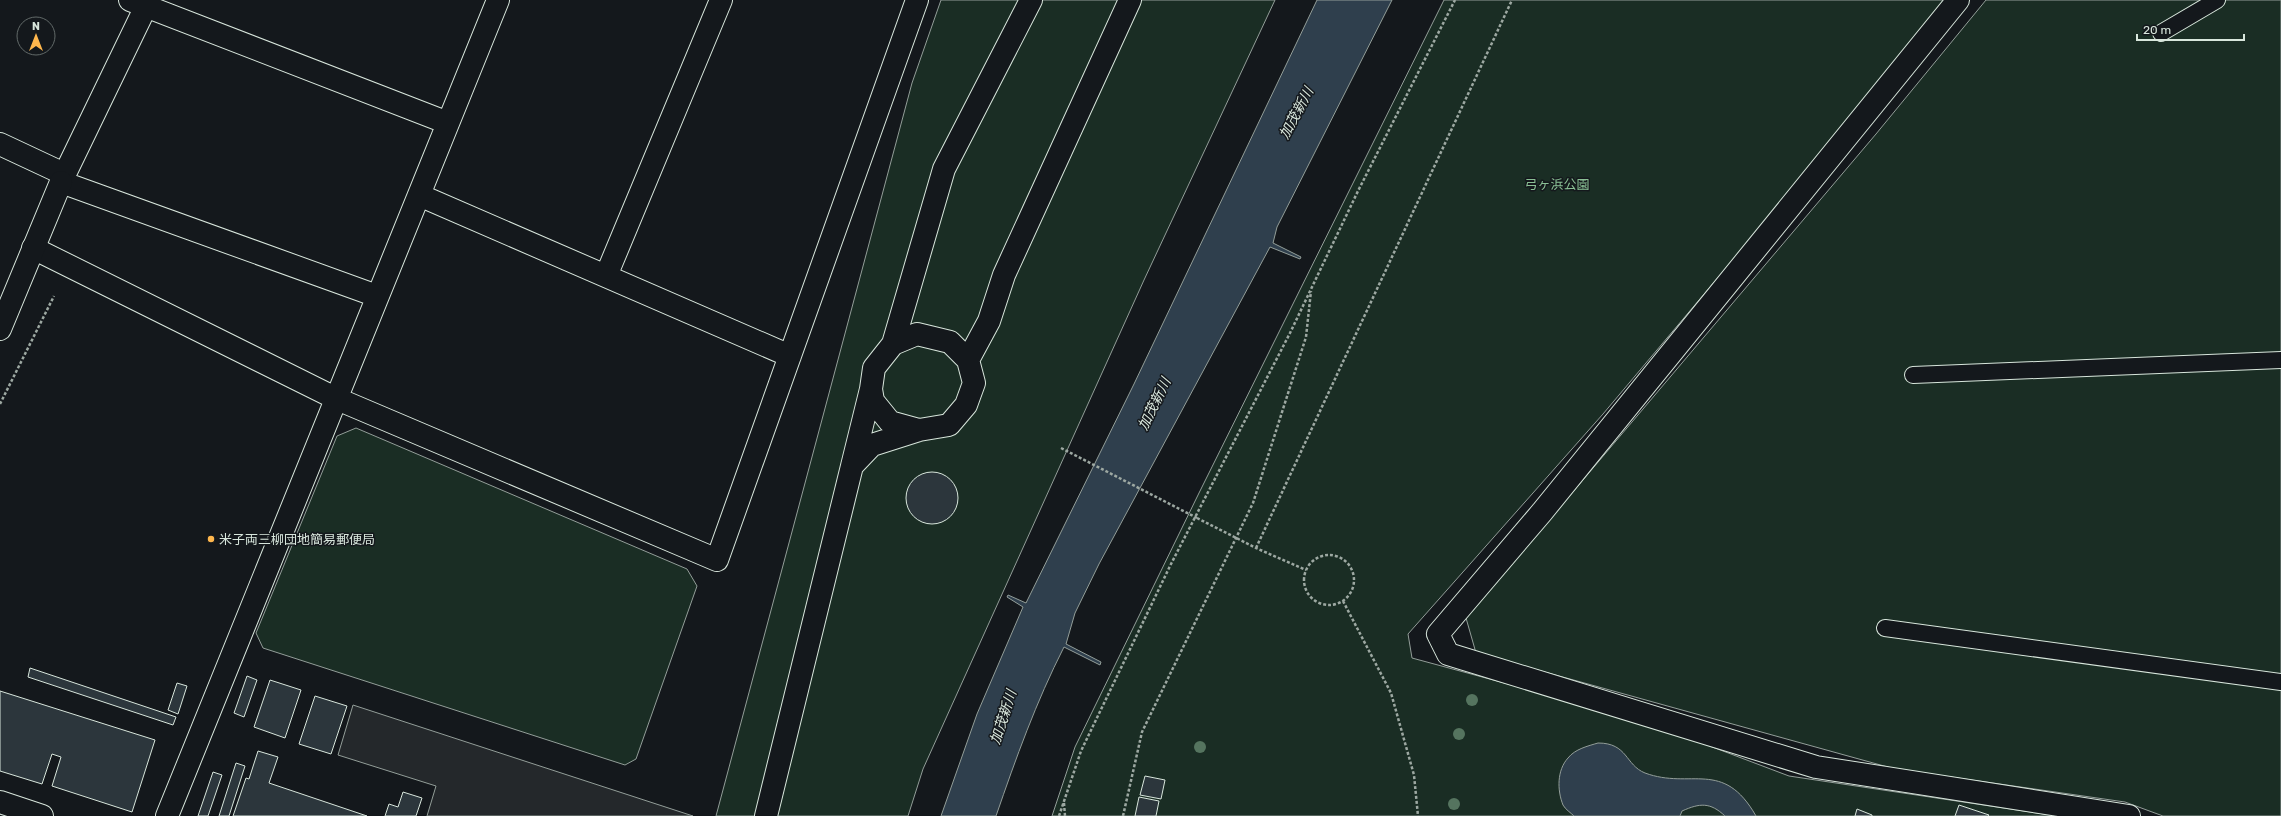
<svg xmlns="http://www.w3.org/2000/svg" width="2281" height="816" font-family="Rubik,'Noto Sans JP',sans-serif">
<style>
.green{fill:#1a2d24;stroke:#939e99}
.parking{fill:#24282b;stroke:#939e99}
.water{fill:#2f3f4d;stroke:#939e99}
.building{fill:#2c363c;stroke:#d8e6dc}
.lines{fill:none;stroke-linecap:round;stroke-linejoin:round}
.lane-casing{stroke:#d8e6dc;stroke-width:18}
.street-casing{stroke:#d8e6dc;stroke-width:24}
.secondary-casing{stroke:#d8e6dc;stroke-width:24}
.path{stroke:#9da8a2;stroke-width:2.5;stroke-dasharray:3 2;stroke-linecap:butt}
.lane{stroke:#14181c;stroke-width:16}
.street{stroke:#14181c;stroke-width:22}
.secondary{stroke:#14181c;stroke-width:22}
.path-bridge{stroke:#9da8a2;stroke-width:2.5;stroke-dasharray:3 2;stroke-linecap:butt}
.tree{fill:#55745f}
.poi-dot{fill:#ffb74d;stroke:#14181c;stroke-width:1.5}
.labels{text-anchor:middle;stroke-width:3;stroke-linejoin:round;paint-order:stroke}
.park-label{font-size:13px;fill:#8ac095;stroke:#14181c}
.poi-label{font-size:13px;fill:#d8e6dc;stroke:#14181c;text-anchor:start}
.water-label{font-size:14px;font-style:italic;fill:#d8e6dc;stroke:#14181c}
</style>
<rect width="100%" height="100%" fill="#14181c"/>
<path class="green" d="M941,0H1275L1144,280L923,769L908,816H716L912,83Z
M1444,0H1946L1801,179L1603,414L1408,634L1412,658L1641,720L1789,776L2057,816H1052L1075,747L1199,493Z
M1986,0H2281V816H2163L2125,802L1895,769L1476,653L1466,618L1876,134Z
M356,428L687,569L697,586L636,759L625,765L263,648L256,633L337,436Z"/>
<path class="parking" d="M353,705L693,816H427L436,786L338,755Z"/>
<path class="water" d="M1317,0H1392L1277,227L1273,243L1301,257L1300,259L1270,247L1099,564L1075,613L1066,644L1101,662L1100,665L1064,647C1036,702 1016,758 996,816H941L977,714L1023,607L1007,597L1008,595L1026,603L1134,384Z
M1598,743C1628,743 1625,765 1645,773C1691,790 1723,758 1756,816H1725C1710,802 1700,803 1682,811L1680,816H1574C1571,813 1565,809 1563,805C1557,790 1557,770 1568,758C1575,749 1588,746 1598,743Z"/>
<path class="building" d="M906 498a26 26 0 1 1 52 0a26 26 0 1 1-52 0Z
M30,668L176,717L173,725L28,677Z
M247,676L257,680L244,717L234,713Z
M270,680L301,690L285,738L254,727Z
M177,683L187,686L178,714L168,710Z
M0,691L155,740L132,812L52,786L61,757L52,754L42,784L0,771Z
M315,696L347,706L331,754L299,744Z
M258,751L278,757L269,783L367,816H233L246,778L249,779Z
M236,763L245,766L229,816H219Z
M213,772L222,775L208,816H198Z
M1145,776L1165,780L1161,799L1140,795Z
M403,792L422,798L416,816H385L389,804L398,807Z
M1139,797L1159,801L1156,816H1135Z
M1959,805L1989,815L1988,816H1955Z
M1857,809L1872,815V816H1855Z"/>
<g class="lines">
<g class="lane-casing">
<path id="lane" d="M2161,33L2217,0
M1913,375L2281,360
M1885,628L2281,682"/>
</g>
<g class="street-casing">
<path id="street" d="M130,0L448,123
M149,0L61,182L377,296
M1958,0L1542,512L1438,634L1448,654L1816,767L2129,816
M0,144L64,174
M419,195L790,356
M33,248L335,398L717,560L917,0
M606,276L721,0
M893,344L944,169L1031,0
M968,360L989,321L1004,275L1130,0
M871,389L852,466L872,445L919,430L949,425L966,405L974,383L968,360L950,342L917,334L893,344L874,368L871,389L873,401L890,422L919,430
M0,802L42,816
M167,816L498,0
M766,816L852,466"/>
</g>
<g class="secondary-casing">
<path id="secondary" d="M0,329L61,182"/>
</g>
<path class="path" d="M0,404L54,296
M1197,518L1256,548L1306,570
M1256,548L1512,0
M1304 580a25 25 0 1 1 50 0a25 25 0 1 1-50 0Z
M1343,601L1391,693L1414,775L1418,816
M1064,803L1065,816
M1059,816L1081,751L1171,564L1290,333L1358,191L1455,0
M1123,816L1142,732L1253,503L1306,337L1311,291"/>
<use href="#lane" class="lane"/>
<use href="#street" class="street"/>
<use href="#secondary" class="secondary"/>
<path class="path-bridge" d="M1061,448L1197,518"/>
</g>
<g class="tree">
<circle cx="1472" cy="700" r="6"/>
<circle cx="1459" cy="734" r="6"/>
<circle cx="1200" cy="747" r="6"/>
<circle cx="1454" cy="804" r="6"/>
</g>
<circle class="poi-dot" cx="211" cy="539" r="4"/>
<g class="labels">
<g class="park-label">
<text x="1557" y="189">弓ヶ浜公園</text>
</g>
<g class="poi-label">
<text x="219" y="544">米子両三柳団地簡易郵便局</text>
</g>
<g class="water-label">
<text transform="translate(1296 113) rotate(-62)" y="5">加茂新川</text>
<text transform="translate(1154 404) rotate(-64)" y="5">加茂新川</text>
<text transform="translate(1003 717) rotate(-72)" y="5">加茂新川</text>
</g>
</g>
<g transform="translate(36 36)"><circle r="19" fill="#14181c" stroke="#626a69"/>
<path d="M0-3L7 15L0 10L-7 15Z" fill="#ffb74d"/>
<text y="-6" font-size="11" font-weight="bold" text-anchor="middle" fill="#d8e6dc">N</text>
</g>
<path d="M2137 34v6h107v-6" fill="none" stroke="#d8e6dc" stroke-width="2"/>
<text x="2143" y="34" font-size="12" fill="#d8e6dc" stroke="#14181c" stroke-width="3" paint-order="stroke">20 m</text>
</svg>
